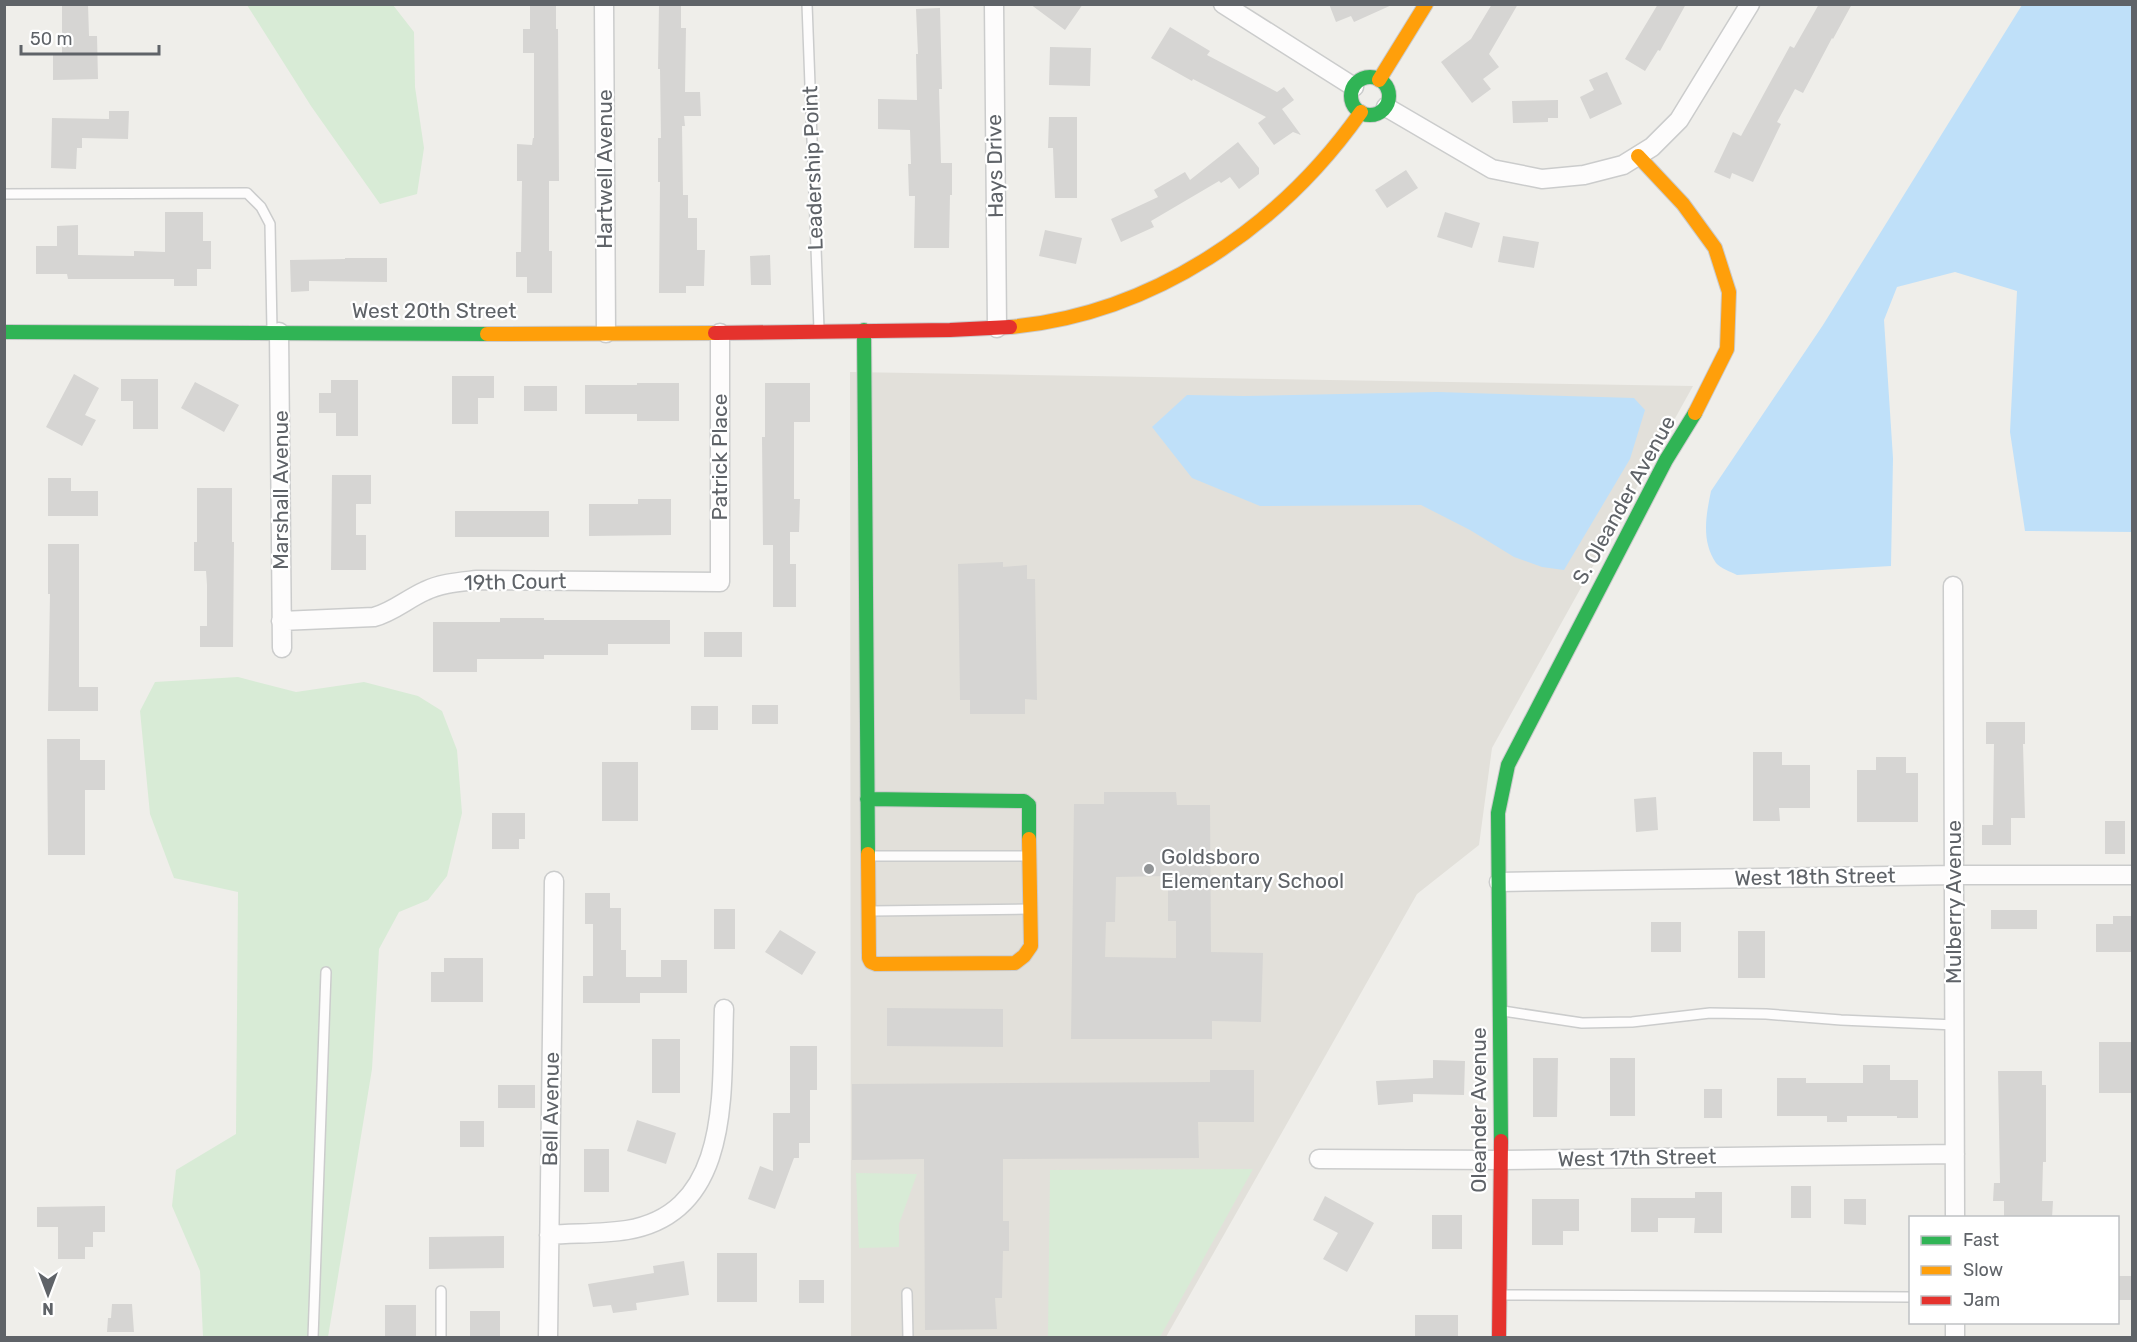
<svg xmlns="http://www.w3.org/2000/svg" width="2137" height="1342" font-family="Rubik,sans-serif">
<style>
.education{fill:#e2e0da}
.green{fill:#d8ebd6}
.water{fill:#bfe0f9}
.building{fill:#d6d5d3;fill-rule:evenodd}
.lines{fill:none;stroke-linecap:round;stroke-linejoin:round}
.lane-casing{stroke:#cbcccc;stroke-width:12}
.street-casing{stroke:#cbcccc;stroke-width:21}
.fast-casing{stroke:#cacacb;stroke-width:16}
.slow-casing{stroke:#cacacb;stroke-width:16}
.jam-casing{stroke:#cacacb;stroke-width:16}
.lane{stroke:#fdfcfc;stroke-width:9}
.street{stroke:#fdfcfc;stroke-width:18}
.fast{stroke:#30b455;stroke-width:14}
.slow{stroke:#ff9f0a;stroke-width:14}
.jam{stroke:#e5322d;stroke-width:14}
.poi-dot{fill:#919496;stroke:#fff;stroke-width:2}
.labels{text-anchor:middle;stroke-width:4.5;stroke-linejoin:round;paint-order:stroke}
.street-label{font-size:21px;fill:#5f6368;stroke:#fff}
.poi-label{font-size:21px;fill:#5f6368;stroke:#fff;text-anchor:start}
</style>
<rect width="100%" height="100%" fill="#efeeea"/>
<path class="education" d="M850,372L1693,386L1492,748L1479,845L1417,894L1166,1337H851Z"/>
<path class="green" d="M247,5H393L414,32L415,87L424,148L417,194L380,204L311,106Z
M238,677L296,692L364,682L418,696L442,711L457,750L462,813L447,876L428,900L399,912L379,949L372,1069L328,1337H203L200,1271L172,1206L176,1170L236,1134L238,892L174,878L150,814L140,711L155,682Z
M1253,1169L1160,1337H1048L1050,1170Z
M856,1173L917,1174L899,1224V1247L859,1248Z"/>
<path class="water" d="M2022,5H2132V532L2025,531L2010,432L2017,291L1955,272L1897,287L1884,320L1893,458L1891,566L1737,575C1731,572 1720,568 1716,563C1701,541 1706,515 1711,491L1823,325Z
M1437,392L1634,398L1645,410L1630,459L1564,570L1542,567L1514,557L1470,530L1421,505L1260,506L1192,478L1152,427L1187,395L1244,396Z"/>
<path class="building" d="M62,4H88L89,36H97L98,79L53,80V53H62Z
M530,4H556V29H558L559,181H549V251H552V293H527V277H516V252H521L522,181H517V144L532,145L533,138H534V53H523V29H530Z
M659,4H681V28H686L685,92H700L701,116H684L685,126H682L683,195H688V218H697V250H705L704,286H686V293H659L660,182H658V138H661L660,69H658Z
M1030,4H1083L1065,30Z
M1329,4H1394L1354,22L1351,16L1336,22Z
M1492,4H1518L1489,54L1499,67L1483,79L1491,89L1472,103L1441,62L1471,39Z
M1658,4H1686L1660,51L1658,50L1645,71L1625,59Z
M1819,4H1852L1833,39L1832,38L1803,93L1795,89L1777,122L1781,124L1753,182L1732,173L1730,179L1714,172L1733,132L1741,136L1790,46L1794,48Z
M940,8L942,89H939L941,163H952V195H950L949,248H914L915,196H909L908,164H911L910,130L878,129V99L917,100L916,54H918L916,9Z
M1170,27L1210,51L1207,55L1277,92L1284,87L1294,100L1282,109L1301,135L1293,132L1274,145L1258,123L1266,117L1193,79L1192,81L1151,58Z
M1050,47L1091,48L1090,86L1049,85Z
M1607,72L1622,104L1590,119L1580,97L1594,90L1589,80Z
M1558,100V118H1548V122L1513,123L1512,101Z
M109,111H129L128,139L82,138V148H77L76,169L51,168L52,118L109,119Z
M1049,117H1077V198H1055L1053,148H1048Z
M1238,142L1259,168V174L1239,189L1230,177L1221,183L1219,181L1151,221L1154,227L1121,242L1111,219L1158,197L1154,190L1185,172L1190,180Z
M1406,170L1418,188L1387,208L1375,190Z
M165,212H203V241H211V269H197V286H174V279H68L67,274H36V246H57V226L78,225V255L134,256V251L165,252Z
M1445,212L1480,223L1472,248L1437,237Z
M1045,230L1082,238L1076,264L1039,256Z
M1503,236L1539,242L1534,268L1498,262Z
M770,255L771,285H751L750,256Z
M345,258H387V282L309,281V291L291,292L290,260L345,259Z
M74,374L99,388L85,415L96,420L82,446L46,427Z
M452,376H494V398H478V424H452Z
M121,379H158V429H133V401H121Z
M331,380H358V436H336V413H319V393H331Z
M195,382L239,405L224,432L181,408Z
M637,383H679V421H637V414H585V385H637Z
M765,383H810V422H794V499H800L799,532H790V564H796V607H773V545H763L762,437H765Z
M524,386H557V411H524Z
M332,475H371V504H356V535H366V570H331Z
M48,478H71V491H98V516H48Z
M197,488H232V542H234L233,647H200V626H207V585L206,571H194V542H197Z
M638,499H671V535L589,536V504H638Z
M455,511H549V537H455Z
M48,544H79V687H98V711H48L50,594H48Z
M1003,562V567L1027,565V579H1035L1037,700L1025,699V714H970V700H960L958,564Z
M500,618H544V620H670V644H608V655H544V659H477V672H433V622H500Z
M704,632H742V657H704Z
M752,705H778V724H752Z
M691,706H718V730H691Z
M1986,722H2025V744H2023L2025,818H2011V845H1982V825H1993L1994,744H1986Z
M47,739H80V760H105V790H85V855H48Z
M1753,752H1782V765H1810V808H1779L1780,821H1753Z
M1876,757H1906V773H1918V822H1857V770H1876Z
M602,762H638V821H602Z
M1104,792H1176L1177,805H1210L1211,952L1263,953L1261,1022L1212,1021V1039H1071L1074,804H1104ZM1168,876V921H1176V958L1105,957L1106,922H1115L1116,877Z
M1656,797L1658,830L1636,832L1634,799Z
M492,813H525V839H519V849H492Z
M2105,821H2125V854H2105Z
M585,893H610V908H621V950H626V977H661V960H687V993H640V1003H583V976H593V924H585Z
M714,909H735V949H714Z
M1991,910H2037V929H1991Z
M2113,916H2133V952H2096V924H2113Z
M1651,922H1681V952H1651Z
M780,930L816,952L802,975L765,952Z
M1738,931H1765V978H1738Z
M444,958H483V1002H431V972H444Z
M887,1008L1003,1009V1047L887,1046Z
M652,1039H680V1093H652Z
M2099,1042H2133V1093H2099Z
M790,1046H817V1090H810V1143H799V1158H794L775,1209L748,1199L760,1166L773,1171V1113H790Z
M1533,1058H1558L1557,1117H1533Z
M1610,1058H1635V1116H1610Z
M1433,1060L1465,1061L1464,1095L1413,1094V1102L1378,1105L1376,1081L1433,1078Z
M1863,1065H1890V1080H1918V1118H1897V1116H1847V1122H1827V1116H1777V1078H1806V1083H1863Z
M1210,1070H1254V1122H1198L1199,1158L1003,1159V1221H1009V1251H1003L1002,1298H995L997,1329L925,1330L924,1159L852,1160V1084L1210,1082Z
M1998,1071H2042V1085H2046V1162H2043L2042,1201H2053L2052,1218H2004V1201H1993L1994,1183H2000Z
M498,1085H535V1108H498Z
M1704,1089H1722V1118H1704Z
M637,1120L676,1133L666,1164L627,1151Z
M460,1121H484V1147H460Z
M584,1149H609V1192H584Z
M1791,1186H1811V1218H1791Z
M1695,1192H1722V1233H1694L1695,1218H1658V1232H1631V1198H1695Z
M1325,1196L1374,1223L1347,1272L1323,1259L1338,1233L1313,1220Z
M1532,1199H1579V1231H1563V1245H1532Z
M1844,1199H1866V1225L1844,1224Z
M105,1206V1232H93V1247H85V1259H58V1227H37V1207Z
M1432,1215H1462V1249H1432Z
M504,1236V1268L429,1269V1237Z
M717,1253H757V1302H717Z
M684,1261L689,1295L636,1303L637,1310L613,1313L611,1305L593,1307L588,1284L654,1273L653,1266Z
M2118,1276H2133V1300H2118Z
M799,1280H824V1303H799Z
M112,1304H132L134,1332H107L108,1318H111Z
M385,1305H416V1338H385Z
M470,1311H500V1338H470Z
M1415,1315H1458V1338H1415Z"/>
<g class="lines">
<g class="lane-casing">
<path id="lane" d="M807,4L819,329
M4,194L247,193L261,207L270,224L272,330
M871,856H1028
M871,911L1028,909
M1503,1011L1582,1023L1632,1022L1710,1013L1766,1014L1841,1020L1955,1025
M907,1293L908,1338
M1502,1295L1910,1297
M313,1338L326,972
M441,1338V1291"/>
</g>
<g class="street-casing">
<path id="street" d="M604,4L606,333
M994,4L997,328
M1223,4L1354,87
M1386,107L1492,169L1542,179L1584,175L1623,165L1652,147L1679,120L1750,4
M279,332L282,648
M1953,586L1955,1218
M281,621L374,617C393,612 407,599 425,591C441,583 460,582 477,580L720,582V333
M1499,882L1954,875H2132
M1319,1159L1501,1160L1955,1154
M549,1235C575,1233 602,1234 627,1230C733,1212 721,1089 724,1009
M1955,1322V1338
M548,1338L554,881"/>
</g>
<g class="fast-casing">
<path id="fast" d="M1351 96a19 19 0 1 1 38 0a19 19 0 1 1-38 0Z
M864,330L868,854
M4,332L487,334
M867,799L1024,801L1029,805V839
M1501,1141L1498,813L1508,765L1666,460L1695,413"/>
</g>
<g class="slow-casing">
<path id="slow" d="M1379,80L1426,4
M1638,156L1683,204L1715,248L1729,292L1727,349L1695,413
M1010,327C1153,314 1280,227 1361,112
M487,334L715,333
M868,854L869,958L871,962L876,964L1015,963L1024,956L1031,946L1029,839"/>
</g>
<g class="jam-casing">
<path id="jam" d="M715,333L950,330L1010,327
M1499,1338L1501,1141"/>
</g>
<use href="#lane" class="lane"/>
<use href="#street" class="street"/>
<use href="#fast" class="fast"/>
<use href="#slow" class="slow"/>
<use href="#jam" class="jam"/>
</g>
<circle class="poi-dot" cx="1149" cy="869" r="6"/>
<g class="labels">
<g class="street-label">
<text transform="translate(995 166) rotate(-91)" y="7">Hays Drive</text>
<text transform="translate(813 168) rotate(-92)" y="7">Leadership Point</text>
<text transform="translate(605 169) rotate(-90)" y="7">Hartwell Avenue</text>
<text x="434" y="318">West 20th Street</text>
<text transform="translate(720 457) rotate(-90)" y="7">Patrick Place</text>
<text transform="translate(281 490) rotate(-90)" y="7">Marshall Avenue</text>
<text transform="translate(1624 500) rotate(-61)" y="7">S. Oleander Avenue</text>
<text transform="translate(515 582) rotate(-1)" y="7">19th Court</text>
<text transform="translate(1815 877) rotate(-1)" y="7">West 18th Street</text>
<text transform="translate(1954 902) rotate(-90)" y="7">Mulberry Avenue</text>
<text transform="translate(551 1109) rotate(-89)" y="7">Bell Avenue</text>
<text transform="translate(1479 1110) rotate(-90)" y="7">Oleander Avenue</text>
<text transform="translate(1637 1158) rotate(-1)" y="7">West 17th Street</text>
</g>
<g class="poi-label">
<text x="1161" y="864">Goldsboro<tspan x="1161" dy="24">Elementary School</tspan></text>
</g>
</g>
<rect width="2137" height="1342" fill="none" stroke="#5f6368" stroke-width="12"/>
<rect x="1909" y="1216" width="210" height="108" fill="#ffffff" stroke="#bfc1c3" stroke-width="1.5"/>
<rect x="1921" y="1236" width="30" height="9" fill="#30b455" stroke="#bfc1c3" stroke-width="1.5"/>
<text x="1963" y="1246" font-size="18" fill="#5f6368">Fast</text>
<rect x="1921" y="1266" width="30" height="9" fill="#ff9f0a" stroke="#bfc1c3" stroke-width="1.5"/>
<text x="1963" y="1276" font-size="18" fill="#5f6368">Slow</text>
<rect x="1921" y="1296" width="30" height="9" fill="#e5322d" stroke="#bfc1c3" stroke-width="1.5"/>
<text x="1963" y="1306" font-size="18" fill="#5f6368">Jam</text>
<g transform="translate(48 1294) rotate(180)" stroke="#ffffff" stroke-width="4.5" paint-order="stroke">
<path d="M0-4.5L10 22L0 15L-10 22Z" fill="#5f6368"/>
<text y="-9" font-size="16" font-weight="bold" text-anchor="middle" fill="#5f6368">N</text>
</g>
<path d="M21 45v9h138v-9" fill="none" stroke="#5f6368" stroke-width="3"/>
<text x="30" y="45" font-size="18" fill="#5f6368" stroke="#ffffff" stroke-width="4.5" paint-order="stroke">50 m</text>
</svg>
